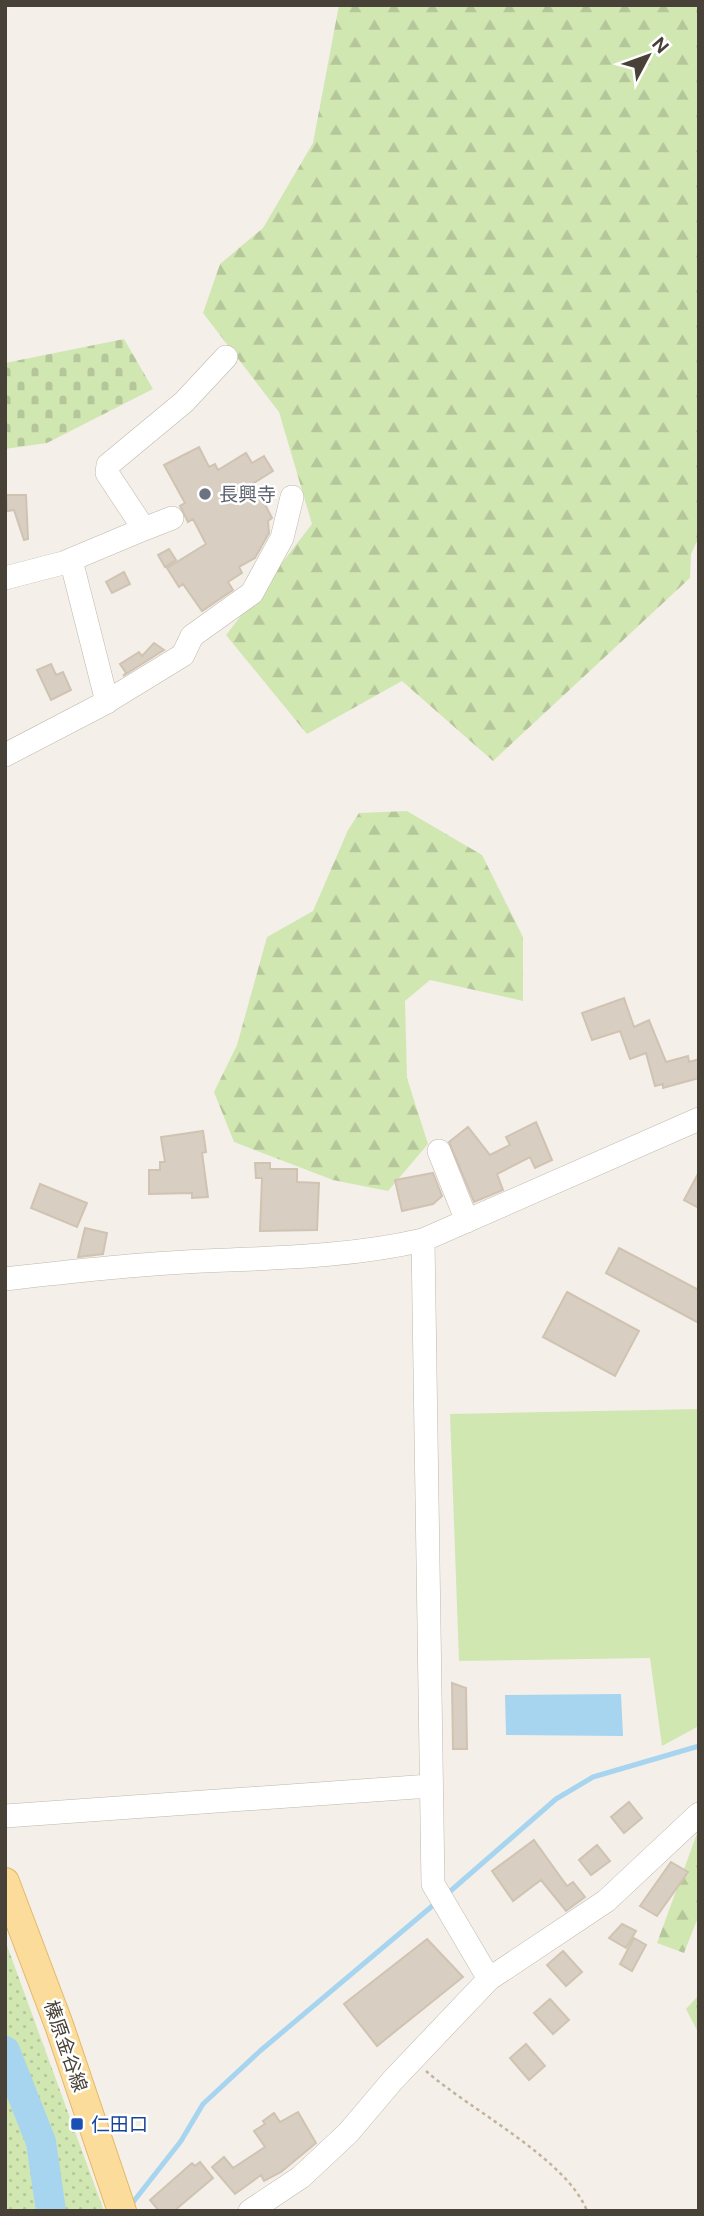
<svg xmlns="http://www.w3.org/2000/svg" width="704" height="2216" font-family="'DM Sans','Noto Sans JP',sans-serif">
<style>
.grass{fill:url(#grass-dots)}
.forest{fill:url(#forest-firs)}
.cemetery{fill:url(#cemetery-stones)}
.park{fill:#d1e7b2}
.water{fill:#a7d4ef}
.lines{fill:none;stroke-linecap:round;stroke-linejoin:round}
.stream{stroke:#a7d4ef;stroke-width:5}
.river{stroke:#a7d4ef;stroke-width:30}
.building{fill:#d8cec1;stroke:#d0c3b2;stroke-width:2}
.minor-casing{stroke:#bfb8ab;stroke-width:24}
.major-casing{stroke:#e2b969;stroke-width:30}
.path{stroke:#c1b39d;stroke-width:2.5;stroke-dasharray:3.5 3.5;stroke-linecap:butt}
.minor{stroke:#fff;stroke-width:23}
.major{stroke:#fcdc9a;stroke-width:28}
.worship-dot{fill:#6b7280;stroke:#fff;stroke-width:2.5}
.transit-dot{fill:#1a4fb4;stroke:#fff;stroke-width:2.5}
.labels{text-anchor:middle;stroke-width:5;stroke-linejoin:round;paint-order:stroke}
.worship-label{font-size:19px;fill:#5b616d;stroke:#fff;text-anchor:start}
.street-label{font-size:19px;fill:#484137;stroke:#fff}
.transit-label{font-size:19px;fill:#164399;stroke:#fff;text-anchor:start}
</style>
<defs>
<pattern id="grass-dots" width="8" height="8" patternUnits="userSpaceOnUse" patternTransform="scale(1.75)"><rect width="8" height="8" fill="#d1e7b2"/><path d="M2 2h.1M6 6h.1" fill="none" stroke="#b5c79a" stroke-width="1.8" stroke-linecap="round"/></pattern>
<pattern id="forest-firs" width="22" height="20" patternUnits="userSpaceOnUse" patternTransform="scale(1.75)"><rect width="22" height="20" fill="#d1e7b2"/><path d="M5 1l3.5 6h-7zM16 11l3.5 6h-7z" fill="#b5c79a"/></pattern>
<pattern id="cemetery-stones" width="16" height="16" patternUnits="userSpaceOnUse" patternTransform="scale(1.75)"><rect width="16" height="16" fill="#d1e7b2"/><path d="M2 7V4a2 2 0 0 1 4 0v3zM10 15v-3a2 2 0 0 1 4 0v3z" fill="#b5c79a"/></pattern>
</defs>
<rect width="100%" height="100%" fill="#f4f0e9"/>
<path class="grass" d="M5,1940L104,2211H5Z"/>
<path class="forest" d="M339,5H699V537L691,554L690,578L493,761L402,681L307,734L226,635L312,524L279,412L203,313L220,264L263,228L313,143Z
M407,811L482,855L523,937V1001L430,980L405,1001L407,1078L428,1144L388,1191L333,1180L234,1142L214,1092L237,1045L267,937L313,911L348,830L359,813Z
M699,1828V1915L684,1953L657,1943Z
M699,1995V2034L686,2009Z"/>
<path class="cemetery" d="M124,339L153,389L47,443L5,449V363Z"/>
<path class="park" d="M699,1409V1726L662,1746L650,1658L459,1661L450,1414Z"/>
<path class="water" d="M621,1694L623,1736L506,1735L505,1695Z"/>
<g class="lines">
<path class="stream" d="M447,1894L556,1799L593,1777L699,1746
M130,2206L181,2141L203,2104L260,2051L437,1902"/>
<path class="river" d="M5,2051L41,2142L51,2211"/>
</g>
<path class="building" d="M199,447L209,467L215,464L218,470L246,453L252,463L264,456L273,471L254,483L272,518L268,521L269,533L255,558L239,567L242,573L228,582L233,590L202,611L183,584L179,587L167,568L206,544L193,519L188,522L180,506L185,503L164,465Z
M6,495H26L28,539L24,540L14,510L7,511Z
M169,549L176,560L165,567L158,555Z
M124,572L130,584L112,593L106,582Z
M154,643L164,650L123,676L126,673L120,664L139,652L142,656Z
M51,664L56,675L63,672L71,690L51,700L37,670Z
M624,998L634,1027L649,1020L666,1062L688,1056L689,1062L699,1059V1078L663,1088V1084L655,1086L646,1053L630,1059L620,1031L592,1040L582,1013Z
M536,1122L552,1160L535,1168L530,1157L497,1174L503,1190L474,1202L449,1142L468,1127L490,1155L510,1145L506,1137Z
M203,1131L206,1152L202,1153L208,1197L192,1198V1193L149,1194V1170H160V1162H165L161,1137Z
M255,1163H270V1169H297V1182L319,1183L317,1230L260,1231L262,1178H256Z
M699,1172V1208L684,1200Z
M433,1173L442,1196L433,1204L402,1211L395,1180Z
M40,1184L87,1203L77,1227L31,1208Z
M85,1228L107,1233L103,1254L78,1257Z
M619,1248L699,1290V1323L606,1273Z
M567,1292L639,1331L615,1376L543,1337Z
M452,1683L466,1688L467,1749H453Z
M629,1802L642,1818L624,1833L611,1817Z
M534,1840L567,1886L573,1882L585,1897L566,1911L541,1880L513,1901L492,1871Z
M597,1845L610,1861L591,1875L579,1860Z
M671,1862L688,1872L657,1916L640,1906Z
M622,1924L636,1931L626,1948L609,1938Z
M634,1938L646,1945L632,1971L620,1964Z
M427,1939L463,1977L377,2046L344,2004Z
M563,1951L582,1972L566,1986L547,1965Z
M550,1999L569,2020L553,2034L534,2013Z
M526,2044L545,2066L529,2080L510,2058Z
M298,2112L316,2143L281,2172L264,2181L261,2175L235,2194L212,2167L224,2157L233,2168L265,2147L254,2131L265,2124L263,2121L274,2113L280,2122Z
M200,2162L213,2178L174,2211H159L150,2200L192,2163L195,2166Z"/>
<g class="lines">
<g class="minor-casing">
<path id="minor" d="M144,529L172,518
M71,560L107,702
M5,578L63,563L144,529L107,473L108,465L184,402L226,357
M5,755L103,704L183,655L192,636L252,593L282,538L292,497
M439,1151L467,1221
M423,1240L433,1884L489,1979
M5,1279C65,1272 125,1265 185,1262C265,1258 345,1258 423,1240L699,1119
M5,1816L430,1786
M250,2211L301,2177L348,2133L393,2080L489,1979L606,1901L699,1814"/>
</g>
<g class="major-casing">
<path id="major" d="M5,1882L59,2025L122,2211"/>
</g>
<path class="path" d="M426,2071C470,2110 567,2159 587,2211"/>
<use href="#minor" class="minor"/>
<use href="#major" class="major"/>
</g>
<circle class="worship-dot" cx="205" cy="494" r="7"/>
<rect class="transit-dot" x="70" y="2117" width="14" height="14" rx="3.5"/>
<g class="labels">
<g class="worship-label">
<text x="219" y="501">長興寺</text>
</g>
<g class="street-label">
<text transform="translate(66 2046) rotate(71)" y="7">榛原金谷線</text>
</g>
<g class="transit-label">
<text x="91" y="2131">仁田口</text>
</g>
</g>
<rect width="704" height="2216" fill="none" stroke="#484137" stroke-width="14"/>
<g transform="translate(648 56) rotate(49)" stroke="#ffffff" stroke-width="5" paint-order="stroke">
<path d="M0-5L12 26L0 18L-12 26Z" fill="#484137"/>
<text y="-10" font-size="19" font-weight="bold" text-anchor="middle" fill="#484137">N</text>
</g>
</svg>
